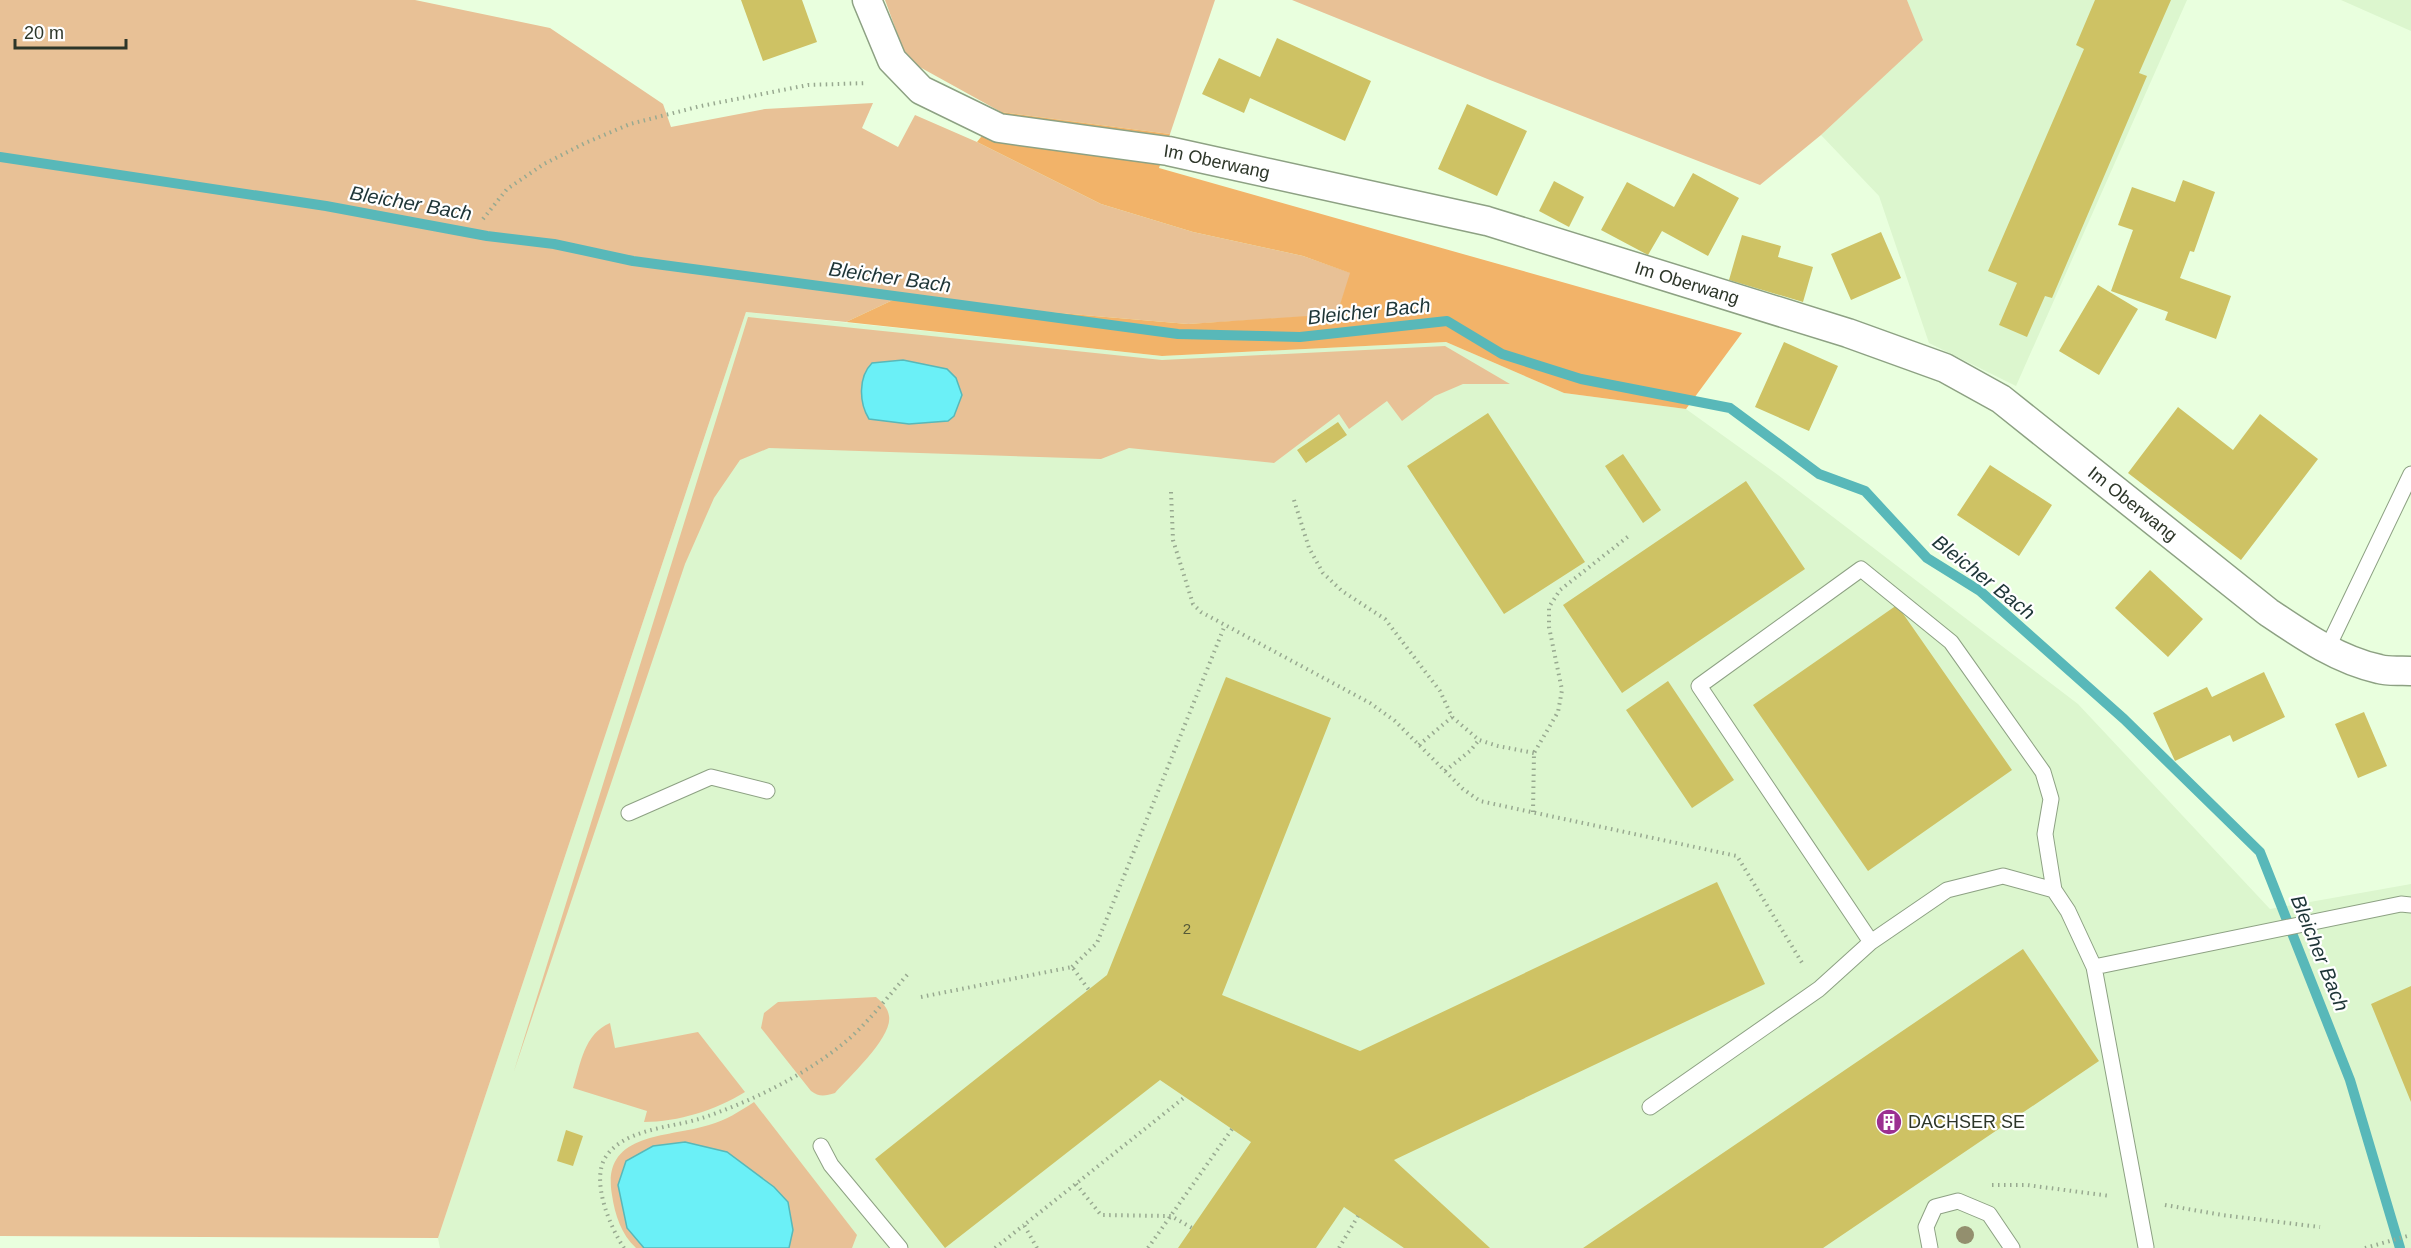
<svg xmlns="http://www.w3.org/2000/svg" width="2411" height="1248" font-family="Arial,sans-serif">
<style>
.built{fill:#dcf6ce}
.green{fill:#e8c196}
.forest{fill:#f2b369}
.water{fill:#6bf0f7;stroke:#58b8b9;stroke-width:1.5}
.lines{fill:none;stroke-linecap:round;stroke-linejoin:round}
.stream{stroke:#58b8b9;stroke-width:10}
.building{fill:#cec264}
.lane-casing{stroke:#8da183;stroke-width:17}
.street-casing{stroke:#8da183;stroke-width:31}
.path{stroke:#98a990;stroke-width:4;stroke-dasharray:1.5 4.5;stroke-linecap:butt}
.lane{stroke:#fff;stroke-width:15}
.street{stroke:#fff;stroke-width:28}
.tree{fill:#938f6e}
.labels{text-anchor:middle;stroke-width:4.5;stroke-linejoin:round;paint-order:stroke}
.number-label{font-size:15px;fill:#555938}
.street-label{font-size:18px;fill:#2d3629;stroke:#fff}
.poi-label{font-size:18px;fill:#2d3629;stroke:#fff;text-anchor:start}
.water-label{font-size:20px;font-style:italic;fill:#1e3537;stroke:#fff}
</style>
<rect width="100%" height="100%" fill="#e9ffde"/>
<path class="built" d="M1907,0H2187L2016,386L1929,343L1879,196L1821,135L1922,40Z
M2341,0H2411V31Z
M746,312L1162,356L1446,342L1564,393L1686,409L1778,475L2078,704L2270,909L2411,884V1248H440L438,1238Z"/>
<path class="green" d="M0,0H415L550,28L663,104L671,127L765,109L873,103L862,128L898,147L915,115L977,142L1101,204L1193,232L1303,256L1351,273L1337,315L1188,324L895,299L846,322L746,312L438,1238L0,1236Z
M885,0H1215L1170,134L1001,112L907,60Z
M1292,0H1907L1923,40L1821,135L1760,185L1490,80Z
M748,317L1162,360L1445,346L1510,384H1463L1435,396L1402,421L1387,401L1349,429L1339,414L1274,463L1129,448L1101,459L769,448L740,460L714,498L685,564L514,1071Z
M876,997C882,1002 888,1008 889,1016C893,1037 849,1077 835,1093C825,1096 819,1097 811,1091L761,1028L764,1013L778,1002Z
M610,1023L615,1048L698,1032L745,1092C716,1110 678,1122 644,1122L647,1111L573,1088C581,1063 584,1034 610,1023Z
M754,1102L857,1235L852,1248H636C621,1234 615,1215 612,1195C601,1132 667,1138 709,1125C726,1120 739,1112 754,1102Z"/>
<path class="forest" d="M1001,112L1170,134L1159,168L1742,333L1686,409L1564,393L1446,342L1162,356L846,322L895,299L1188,324L1337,314L1350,273L1303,256L1193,232L1101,204L977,142Z"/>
<path class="water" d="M903,360L947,369L956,378L962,395L954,416L948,421L909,424L869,419C859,403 858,377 872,363Z
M685,1142L727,1152L774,1187L788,1202L793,1230L789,1248H644L627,1228L618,1185L626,1161L653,1146Z"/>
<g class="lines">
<path class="stream" d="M0,157L326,206L487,236L554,244L633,261L1178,334L1300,337L1447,321L1502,354L1581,379L1730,408L1819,474L1865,491L1927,558L1980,591L2124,719L2260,852L2350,1080L2400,1248"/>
</g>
<path class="building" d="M741,0H802L817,42L763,61Z
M2095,0H2171L2139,73L2147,76L2052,298L2045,296L2027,337L1999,325L2017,283L1988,271L2084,49L2076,45Z
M1277,38L1371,81L1345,141L1250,98L1244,113L1202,94L1219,58L1260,77Z
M1467,104L1527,131L1497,196L1438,169Z
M1693,173L1739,198L1708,256L1662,231L1648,255L1601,230L1627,182L1674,207Z
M2183,180L2215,192L2194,252L2190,251L2180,278L2231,296L2216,339L2165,320L2168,312L2111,291L2133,230L2118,225L2132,187L2175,202Z
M1554,181L1584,197L1569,227L1539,211Z
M1881,232L1901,278L1851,300L1831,254Z
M1742,235L1781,246L1778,257L1813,267L1803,302L1729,280Z
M2098,285L2138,309L2099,375L2059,351Z
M1784,342L1838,366L1809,431L1755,407Z
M2178,407L2233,450L2260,414L2318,459L2241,560L2128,473Z
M1488,413L1585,562L1504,614L1407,466Z
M1338,422L1347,435L1306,463L1297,450Z
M1623,454L1661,510L1643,523L1605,466Z
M1990,465L2052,505L2019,556L1957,515Z
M1746,481L1805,569L1622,693L1563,605Z
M2150,570L2203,619L2168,657L2115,608Z
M1897,605L2012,770L1868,871L1753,705Z
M2264,672L2285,717L2233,742L2230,735L2175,761L2153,713L2207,687L2212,697Z
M1226,677L1331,718L1222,995L1360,1051L1717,882L1765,984L1394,1160L1490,1248H1404L1344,1207L1316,1248H1178L1251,1142L1160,1080L945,1248L875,1159L1107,975Z
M1668,681L1734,780L1692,808L1626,710Z
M2364,712L2387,766L2358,778L2335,724Z
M2023,949L2099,1061L1823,1248H1583Z
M2411,986V1102L2371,1004Z
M566,1130L583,1136L573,1166L557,1161Z"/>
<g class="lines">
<g class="lane-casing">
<path id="lane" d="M2327,649L2411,474
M629,813L711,777L767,791
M1871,942L1699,686L1861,569L1951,642L2043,772L2051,799L2045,834L2054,890
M1650,1107L1819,989L1871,942L1947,890L2003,876L2054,890L2068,911L2094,967
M821,1146L831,1165L900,1248
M2146,1247L2094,967L2401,904L2411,905
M1930,1248L1926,1227L1935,1207L1958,1201L1989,1214L2012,1248"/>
</g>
<g class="street-casing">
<g id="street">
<path id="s1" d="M867,0L892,60L921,90L999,128L1168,151L1487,221L1848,333L1945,368L2001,399L2268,612C2302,635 2338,660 2379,669C2389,672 2401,670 2411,671"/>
</g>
</g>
<path class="path" d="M483,219L507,189L544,164L585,143L630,124L701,106L808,85L867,83
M1171,492L1173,540L1193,604L1201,612L1370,703L1395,721L1463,789L1480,801L1737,856L1804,966
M1294,500L1309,548L1323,573L1342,591L1385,619L1440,691L1452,717L1479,740L1498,746L1534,753
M1419,745L1452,717
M1445,771L1470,751L1479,740
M1533,812L1534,753L1558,712L1562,690L1549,627V607L1560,590L1630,535
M1072,967L1097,943L1225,625
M921,997L1072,967L1089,990
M1076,1184L1101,1215L1171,1216L1192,1228
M1992,1185H2027L2110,1196
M2165,1205L2222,1215L2320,1227
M624,1248C610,1227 591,1182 605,1158C623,1129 669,1128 699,1119C751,1102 808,1074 850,1038C871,1019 889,995 908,974
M995,1248L1024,1225
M1037,1248L1024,1225L1185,1097
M1148,1248L1232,1129
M1339,1248L1358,1216
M2365,1248L2411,1235"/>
<use href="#lane" class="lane"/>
<use href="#street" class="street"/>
</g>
<circle class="tree" cx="1965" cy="1235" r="9"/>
<defs>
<g id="building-disc" transform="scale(1.35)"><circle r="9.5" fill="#9b3091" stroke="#fff"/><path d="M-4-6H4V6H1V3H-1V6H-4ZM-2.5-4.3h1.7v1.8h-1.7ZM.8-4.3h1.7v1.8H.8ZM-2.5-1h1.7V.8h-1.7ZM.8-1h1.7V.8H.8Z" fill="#fff"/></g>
</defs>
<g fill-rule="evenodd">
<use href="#building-disc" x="1889" y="1122"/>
</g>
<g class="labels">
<g class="number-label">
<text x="1187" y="934">2</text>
</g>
<g class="street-label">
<text dy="6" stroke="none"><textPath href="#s1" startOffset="414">Im Oberwang</textPath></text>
<text dy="6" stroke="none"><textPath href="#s1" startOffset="900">Im Oberwang</textPath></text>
<text dy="6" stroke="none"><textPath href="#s1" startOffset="1404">Im Oberwang</textPath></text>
</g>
<g class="poi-label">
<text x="1908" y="1128">DACHSER SE</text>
</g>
<g class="water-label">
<text transform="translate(411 203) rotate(10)" y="7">Bleicher Bach</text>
<text transform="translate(890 277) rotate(8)" y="7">Bleicher Bach</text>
<text transform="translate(1369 311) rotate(-6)" y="7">Bleicher Bach</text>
<text transform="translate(1984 577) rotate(38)" y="7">Bleicher Bach</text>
<text transform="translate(2320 953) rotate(68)" y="7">Bleicher Bach</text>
</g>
</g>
<path d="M15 39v9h111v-9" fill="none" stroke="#2d3629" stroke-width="3"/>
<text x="24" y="39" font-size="18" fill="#2d3629" stroke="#ffffff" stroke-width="4.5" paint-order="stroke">20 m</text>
</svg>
